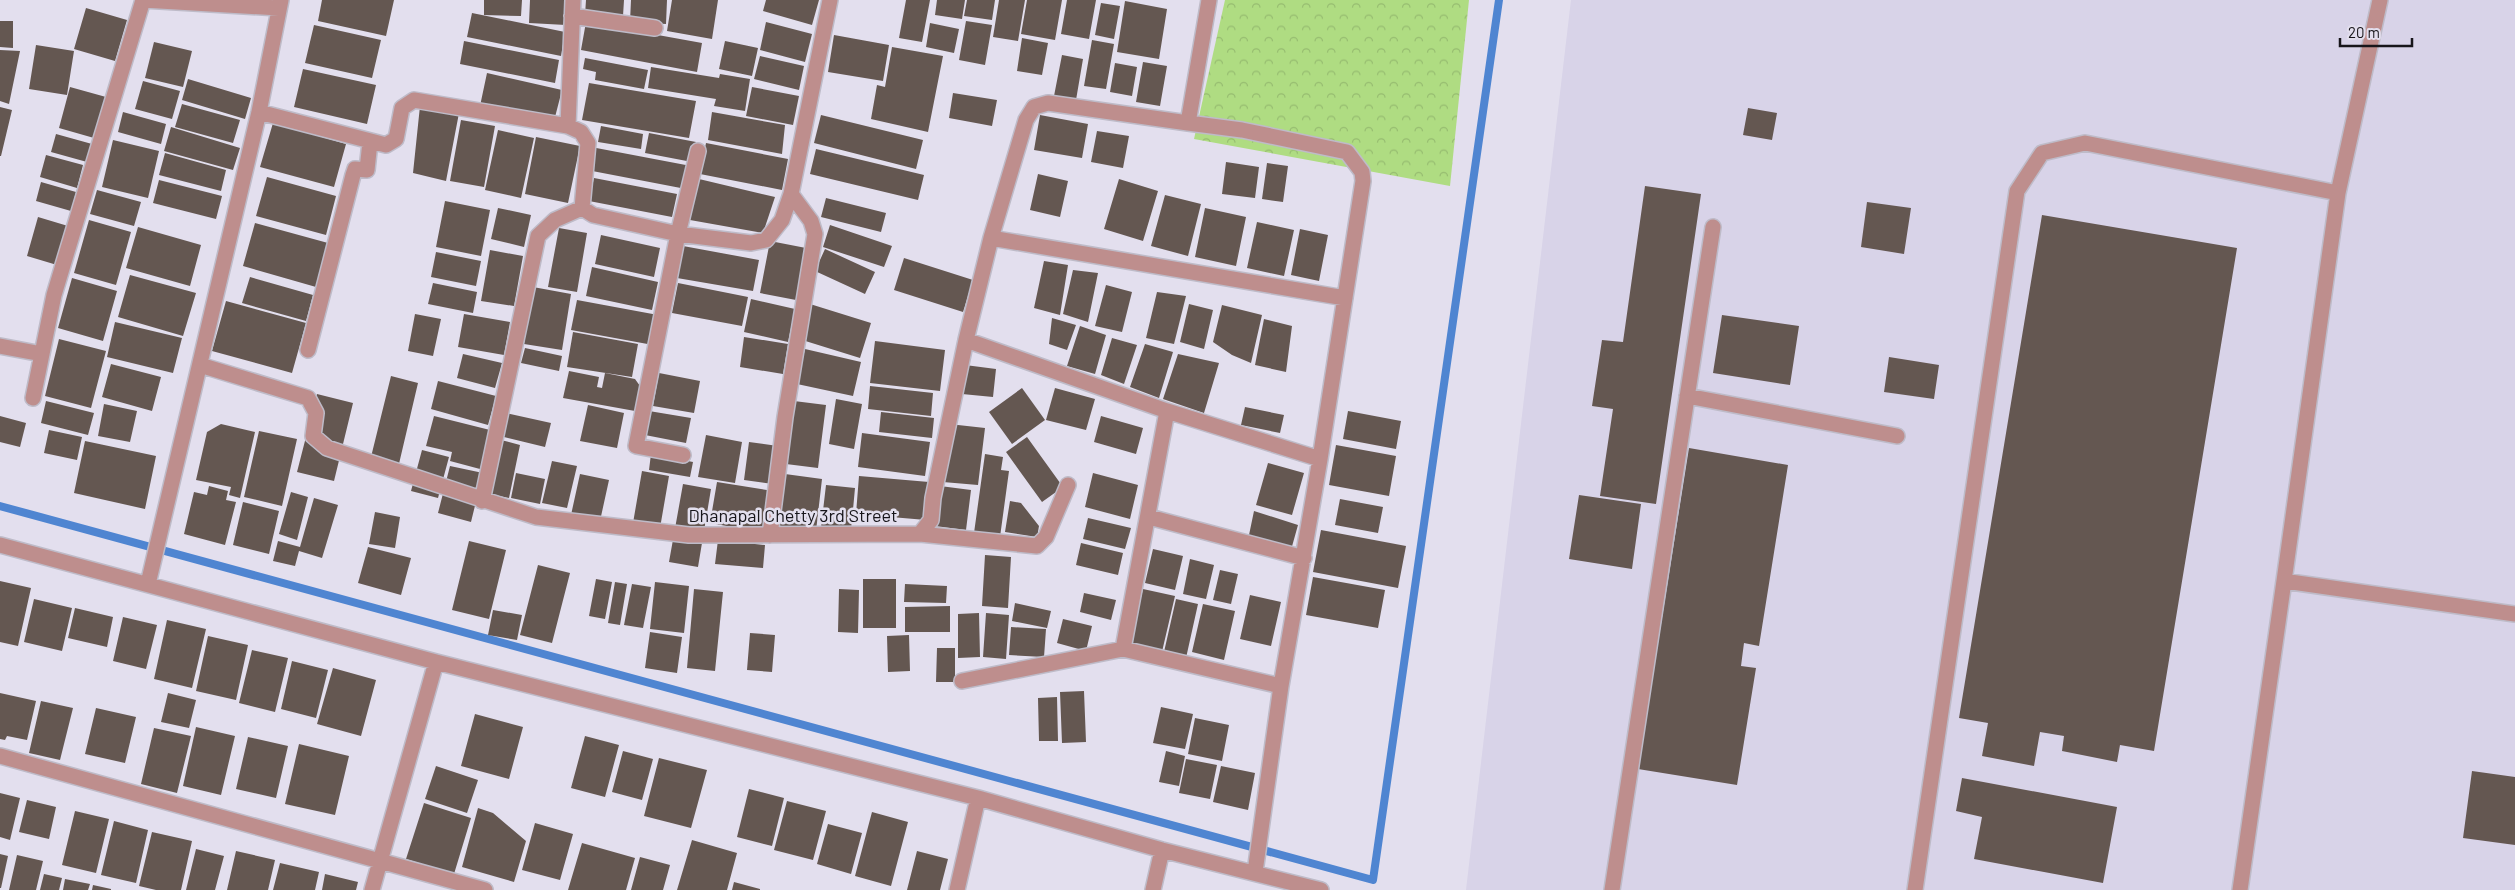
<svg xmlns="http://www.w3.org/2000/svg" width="2515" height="890" font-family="Barlow,sans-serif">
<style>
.built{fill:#d8d3e8}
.park{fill:url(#park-crowns)}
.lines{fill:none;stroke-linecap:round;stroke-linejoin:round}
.stream{stroke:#4f85d1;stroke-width:8}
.building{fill:#645751}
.minor-casing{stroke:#bebbc8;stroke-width:18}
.minor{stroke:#be8e8d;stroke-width:15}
.labels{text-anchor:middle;stroke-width:5;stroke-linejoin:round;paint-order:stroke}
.street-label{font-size:18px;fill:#17151a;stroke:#e3dfee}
</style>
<defs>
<pattern id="park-crowns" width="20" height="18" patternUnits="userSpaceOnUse" patternTransform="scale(1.25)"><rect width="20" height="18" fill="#afdc82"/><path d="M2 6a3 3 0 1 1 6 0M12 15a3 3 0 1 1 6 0" fill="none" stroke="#96bc70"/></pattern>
</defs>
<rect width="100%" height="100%" fill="#e3dfee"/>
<path class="built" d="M1571,0H2515V890H1466Z"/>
<path class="park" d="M1225,0H1469L1450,186L1194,139Z"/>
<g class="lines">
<path class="stream" d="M0,506L1373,880L1499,0"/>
</g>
<path class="building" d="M322,0H394L386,36L318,21Z
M484,0H522L521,16L484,15Z
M530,0H567L566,25L529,23Z
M586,0H624L623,16L585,15Z
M631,0H667L666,24L630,22Z
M672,0H718L712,39L667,31Z
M766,0H819L812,25L763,11Z
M906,0H930L922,42L899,38Z
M937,0H965L962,19L935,15Z
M967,0H995L992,20L964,16Z
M999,0H1025L1018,41L993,37Z
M1027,0H1062L1055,40L1021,34Z
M1067,0H1096L1089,39L1061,34Z
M1125,1L1167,9L1159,59L1117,52Z
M1101,3L1120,6L1114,39L1095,35Z
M86,8L127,20L115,61L74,49Z
M472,13L565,32L561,56L467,37Z
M0,21H13V48L0,47Z
M966,21L992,25L985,65L959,60Z
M586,22L702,43L697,72L581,50Z
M766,22L812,34L805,62L760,50Z
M930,23L959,29L954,53L926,47Z
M314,25L381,40L372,78L305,63Z
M834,35L889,45L883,81L828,72Z
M1022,38L1048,43L1042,75L1017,71Z
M1092,40L1114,44L1106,89L1084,86Z
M464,41L559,60L555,83L460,64Z
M725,41L758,48L752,76L719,69Z
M154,42L192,51L183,87L145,78Z
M36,45L74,51L67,95L29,89Z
M892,47L943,56L928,132L871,119L877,85L885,87Z
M0,50L20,51L9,104L0,101Z
M1062,55L1083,59L1076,100L1054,96Z
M760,56L804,66L799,90L754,79Z
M585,58L648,70L644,89L595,80L596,72L583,69Z
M1143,62L1167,66L1160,106L1136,102Z
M1115,63L1137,67L1132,96L1110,92Z
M651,67L719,78L720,74L750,79L745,111L714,106L716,99L648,88Z
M303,69L376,85L367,124L294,107Z
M487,73L562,90L554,121L480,106Z
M188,79L251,98L245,119L182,100Z
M143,81L180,91L172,119L135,109Z
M589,83L696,101L689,138L582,120Z
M70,87L106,97L94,138L59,128Z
M752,87L799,96L793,125L746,116Z
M953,93L997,100L992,126L949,118Z
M182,104L240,120L233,143L175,127Z
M420,106L459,113L446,181L413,173Z
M0,107L12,110L1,156H0Z
M1748,108L1777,113L1772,140L1743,135Z
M123,112L166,124L161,144L118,132Z
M712,112L785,125L782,154L708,140Z
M821,115L923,140L916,169L814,143Z
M1040,115L1088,124L1082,158L1034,150Z
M461,120L495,126L484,187L450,181Z
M273,123L346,144L334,187L260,167Z
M601,126L643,134L641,149L598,142Z
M171,127L240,148L233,170L164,151Z
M498,130L534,138L521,198L485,190Z
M1097,131L1129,136L1123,168L1091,162Z
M649,133L696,142L692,162L645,153Z
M56,134L92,144L87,162L51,152Z
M536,137L580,146L568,203L525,194Z
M113,140L159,151L148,198L102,187Z
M706,143L788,159L782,190L700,174Z
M591,147L691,166L686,189L587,170Z
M816,149L924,175L918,200L810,174Z
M165,153L226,170L221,191L159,175Z
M46,155L83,165L77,188L40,177Z
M1226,162L1259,167L1255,198L1222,194Z
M1267,163L1288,166L1283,202L1262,199Z
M1038,174L1068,181L1060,217L1030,210Z
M267,177L336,196L326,235L256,216Z
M594,178L677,194L672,217L589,201Z
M699,179L775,197L763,233L690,220Z
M1119,179L1158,191L1143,241L1104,229Z
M159,180L222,196L216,219L153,203Z
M41,182L76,192L71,211L36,201Z
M1645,186L1701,194L1656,504L1600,496L1613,409L1592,406L1602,340L1623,342Z
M97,190L141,202L134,226L90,214Z
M1165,195L1201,204L1188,256L1151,246Z
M826,198L886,213L881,232L821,217Z
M445,201L490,210L481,256L436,247Z
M1867,202L1911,208L1904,254L1861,247Z
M498,208L531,215L524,247L491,239Z
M1205,208L1246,217L1236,266L1195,257Z
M2042,215L2237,248L2154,751L2120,745L2117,762L2062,751L2064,736L2040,732L2034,766L1982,756L1988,723L1959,718Z
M38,217L68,226L57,265L27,256Z
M89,220L131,232L116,285L74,273Z
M1257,222L1294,230L1284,276L1247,268Z
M255,223L328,243L316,287L243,266Z
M830,225L892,246L884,267L823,247Z
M138,227L201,245L190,286L126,268Z
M559,228L587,233L577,292L548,287Z
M1300,229L1328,235L1319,281L1291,275Z
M601,235L660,248L654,277L595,264Z
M770,241L806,248L796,300L760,293Z
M683,246L759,260L753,291L677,278Z
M825,249L875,272L865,294L815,271Z
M490,250L523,256L514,306L481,301Z
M436,252L481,261L476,286L431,277Z
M904,258L973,280L963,312L894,290Z
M1044,261L1068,265L1060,315L1034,308Z
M592,267L658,282L652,310L586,296Z
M1073,270L1098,273L1088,322L1063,314Z
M130,275L196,293L183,336L118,317Z
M250,277L313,295L306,321L242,303Z
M72,278L117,291L103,341L58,328Z
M433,283L477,292L473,313L428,304Z
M678,283L748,297L742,326L672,313Z
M1106,285L1132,292L1122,332L1095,326Z
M533,287L571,294L562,350L524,344Z
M1157,292L1186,296L1174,344L1146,338Z
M751,299L795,309L788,342L744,332Z
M577,300L658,315L653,345L571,330Z
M226,301L306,323L292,373L212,351Z
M810,304L871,323L860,358L799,339Z
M1189,304L1213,310L1204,349L1180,342Z
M1222,305L1262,315L1251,363L1232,355L1213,342Z
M415,314L441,319L433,356L408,351Z
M464,314L510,322L504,355L458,347Z
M1722,315L1799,326L1790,385L1713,373Z
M1052,318L1076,325L1067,350L1049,344Z
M1264,319L1292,326L1286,372L1255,365Z
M115,322L182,338L173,373L107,357Z
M1080,326L1106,335L1095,374L1067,366Z
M573,332L638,344L632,377L567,367Z
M744,337L788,344L783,374L740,367Z
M1112,338L1137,345L1124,384L1101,375Z
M59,339L106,351L91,408L45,396Z
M875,341L945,350L940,391L870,383Z
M1145,344L1173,352L1159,398L1130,387Z
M525,348L562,356L559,371L521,363Z
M805,349L861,362L853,396L797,384Z
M463,354L502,363L495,388L457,378Z
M1178,354L1219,363L1204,413L1163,399Z
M1889,357L1939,365L1934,399L1884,392Z
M111,364L161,377L152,411L102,397Z
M965,365L996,369L993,397L962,394Z
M569,371L599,377L597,387L602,388L605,373L635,379L640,386L635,411L563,398Z
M659,373L700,381L694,413L653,406Z
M391,376L418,383L398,468L370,461Z
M438,381L496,396L488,425L431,409Z
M870,386L933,393L931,416L868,409Z
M1022,388L1045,420L1012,444L989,412Z
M1055,388L1095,399L1086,430L1046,420Z
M317,394L353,403L334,481L297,472Z
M836,399L862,404L854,449L829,444Z
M46,401L94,413L88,435L41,423Z
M794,401L826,405L818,468L786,464Z
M104,404L137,411L130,442L98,436Z
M588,405L624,413L617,448L580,441Z
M1245,407L1284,415L1280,433L1241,425Z
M649,411L691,418L686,443L645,435Z
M1348,411L1401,421L1396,449L1343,439Z
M881,412L934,418L932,438L879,432Z
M506,413L551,423L545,447L500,436Z
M0,416L26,423L20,447L0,442Z
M434,416L490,430L480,469L450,461L452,452L426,446Z
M1101,416L1143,428L1136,454L1094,442Z
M221,424L255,432L240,498L229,495L231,487L196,480L207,432Z
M949,424L985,428L978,485L943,482Z
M49,430L82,437L77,460L44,453Z
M259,431L297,439L282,506L244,497Z
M862,433L930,442L925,476L858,467Z
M706,435L742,442L735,483L698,477Z
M1027,437L1063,487L1042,502L1006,452Z
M501,440L520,445L509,498L490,494Z
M85,441L156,456L145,509L74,493Z
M749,442L778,446L773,484L744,480Z
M1336,445L1396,456L1389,496L1329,485Z
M1689,448L1788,465L1759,646L1744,643L1741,666L1756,668L1737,785L1638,769Z
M422,450L449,457L438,498L411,491Z
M651,454L693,462L690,477L649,470Z
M985,454L1003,457L1001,470L1009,471L1000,537L974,533Z
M552,461L577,466L567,508L542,503Z
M1268,463L1304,473L1292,515L1256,505Z
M450,466L483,473L471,522L438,513Z
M642,471L669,476L660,528L633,523Z
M516,473L545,479L540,504L511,498Z
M1093,473L1138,485L1130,519L1085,507Z
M580,474L609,480L600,521L571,515Z
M785,474L822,479L816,531L779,527Z
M859,476L929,482L926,520L856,514Z
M717,482L773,491L765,533L710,523Z
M683,484L711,489L698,567L669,562Z
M826,485L855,488L851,531L821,528Z
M209,486L228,491L226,500L236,502L225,545L184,534L194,492L207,495Z
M940,486L971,490L966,530L935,526Z
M291,492L308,497L297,540L279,534Z
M1579,495L1641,504L1632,569L1569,559Z
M314,498L338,505L322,558L299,551L295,566L273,561L278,541L300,547Z
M1340,499L1383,507L1378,533L1335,525Z
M1010,501L1021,503L1039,526L1037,537L1005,532Z
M243,502L279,511L269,554L233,545Z
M1254,511L1298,525L1291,550L1249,535Z
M375,512L400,517L395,548L369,544Z
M1088,518L1131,528L1125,549L1083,539Z
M1321,530L1406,546L1398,588L1313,572Z
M718,540L765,545L763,568L715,564Z
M469,541L506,550L489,619L452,610Z
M1081,543L1123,553L1118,575L1076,565Z
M368,547L411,558L401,595L358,583Z
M1153,549L1183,556L1175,590L1145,583Z
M985,555L1011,557L1008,608L982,606Z
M1190,559L1214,565L1206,599L1183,594Z
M538,565L570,573L552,643L520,635Z
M1220,570L1238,574L1231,604L1213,600Z
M1313,577L1385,590L1378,628L1306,615Z
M596,579L612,582L605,619L589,616Z
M863,579H896V628H863Z
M0,581L31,588L18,646L0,642Z
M615,582L627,584L620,625L608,623Z
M655,582L689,586L684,633L650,629Z
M632,584L651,587L643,628L624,625Z
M905,584L947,586L946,603L904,602Z
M694,589L723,592L715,671L687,668Z
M839,589L859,590L858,633L838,632Z
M1143,589L1175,596L1161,656L1129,649Z
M1084,593L1116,600L1111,620L1080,612Z
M1250,595L1281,602L1271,646L1240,639Z
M34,599L72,608L62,651L24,642Z
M1176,599L1198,604L1186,658L1164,652Z
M1015,603L1051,611L1047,628L1012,621Z
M1203,604L1235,611L1224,660L1192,652Z
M950,606V632H905V607Z
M75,608L113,617L107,647L68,638Z
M493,610L522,615L517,640L488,635Z
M979,613L980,657L958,658V614Z
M986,613L1009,615L1006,659L983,657Z
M123,617L157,625L146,669L113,661Z
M1063,619L1092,626L1086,651L1057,643Z
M167,620L206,629L192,688L154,679Z
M1011,627L1046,629L1044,657L1009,655Z
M650,632L682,637L677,673L645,668Z
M750,633L775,635L772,672L747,670Z
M909,635L910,671L888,672L887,636Z
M208,636L248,645L236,700L196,691Z
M937,648H955V682H936Z
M252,650L288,658L275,712L239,703Z
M292,661L328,670L316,718L281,709Z
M333,668L376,680L361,736L317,724Z
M1084,691L1086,742L1062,743L1060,692Z
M0,693L36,701L27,740L7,736L5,740L0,739Z
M168,693L196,700L189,728L161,722Z
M1057,697L1058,741H1039L1038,698Z
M41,701L73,708L60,760L29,753Z
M1161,707L1193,714L1185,749L1153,743Z
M96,708L136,717L125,763L85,754Z
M475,714L523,727L509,779L461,766Z
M1195,718L1229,725L1222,761L1188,754Z
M196,727L235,736L221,795L183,786Z
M154,728L191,736L177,793L141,784Z
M585,736L619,745L605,797L571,788Z
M248,737L288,746L276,798L236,789Z
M299,744L349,756L335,815L285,804Z
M623,751L653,759L642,800L612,792Z
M1166,751L1185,756L1179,786L1159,782Z
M659,758L707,770L691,828L644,816Z
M1186,759L1217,765L1210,799L1179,793Z
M436,766L478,780L467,813L425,799Z
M1221,766L1255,773L1248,810L1213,802Z
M2472,771L2515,777V845L2463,838Z
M1962,778L2117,807L2103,883L1974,859L1982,817L1956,811Z
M749,789L784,798L772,846L737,837Z
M0,793L20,798L10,840L0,837Z
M27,800L56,807L49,839L19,832Z
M787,801L826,811L813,860L774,850Z
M424,803L471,818L454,874L406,859Z
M478,808L493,813L526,841L514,882L462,867Z
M75,811L109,819L96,873L62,865Z
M872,812L908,822L891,886L855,876Z
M114,821L148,830L136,883L101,875Z
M535,823L573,834L560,880L522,870Z
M828,824L862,833L851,874L817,864Z
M152,832L192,841L181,890H156L139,886Z
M692,840L737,853L727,890H677Z
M582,843L635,858L626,890H568Z
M196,849L224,856L215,890H186Z
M236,851L275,860L268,890H227Z
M917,851L948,859L940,890H907Z
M0,854L8,856L1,888H0Z
M17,855L43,861L36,890H9Z
M640,857L670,865L663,890H631Z
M280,863L319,872L315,890H273Z
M44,874L62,878L59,890H40Z
M325,874L358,882L356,890H322Z
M65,879L90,884L88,890H63Z
M734,882L760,889V890H732Z
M93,885L111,889V890H92Z"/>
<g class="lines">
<g class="minor-casing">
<path id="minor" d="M143,0L279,8
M1209,0L1188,123L1242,130L1347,152L1362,172L1363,181L1320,459L1281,686L1255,872
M572,16L655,28
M259,112L386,145L396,139L402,108L414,100L568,126L581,132L588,143L582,208L593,215L678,234L751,243L766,240L782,220L791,194
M1188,123L1048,103L1034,107L1026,120L991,238L1345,298
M568,126L573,0
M991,238L966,340L1167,411L1320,459
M0,346L42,354
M308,350L353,175L355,169L367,170L370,142
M200,365L308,398L316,413L313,436L327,448L536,517L689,535L920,534L1037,546L1046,537L1068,485
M1687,396L1897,436
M33,398L54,295L143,0
M683,455L636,446L678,234L698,151
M482,501L538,236L555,220L582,208
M1149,517L1304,558
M920,534L931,520L933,498L966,340
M770,535L785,417L815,234L811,221L791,194L830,0
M0,545L436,662L978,798L1162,850L1321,890
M2284,581L2338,193L2380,0
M148,584L259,112L281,0
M1123,649L1167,411
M962,681L1123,649L1281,686
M0,756L485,890
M372,890L436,662
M957,890L978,798
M1153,890L1162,850
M1612,890L1713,227
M1915,890L2017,191L2042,153L2085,143L2338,193
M2240,890L2284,581L2515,614"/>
</g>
<use href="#minor" class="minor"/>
</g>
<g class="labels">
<g class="street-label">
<text x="793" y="522">Dhanapal Chetty 3rd Street</text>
</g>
</g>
<path d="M2340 38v8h72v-8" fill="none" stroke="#17151a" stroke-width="2.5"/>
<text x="2348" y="38" font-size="15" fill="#17151a" stroke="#e3dfee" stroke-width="4" paint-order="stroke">20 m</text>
</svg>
